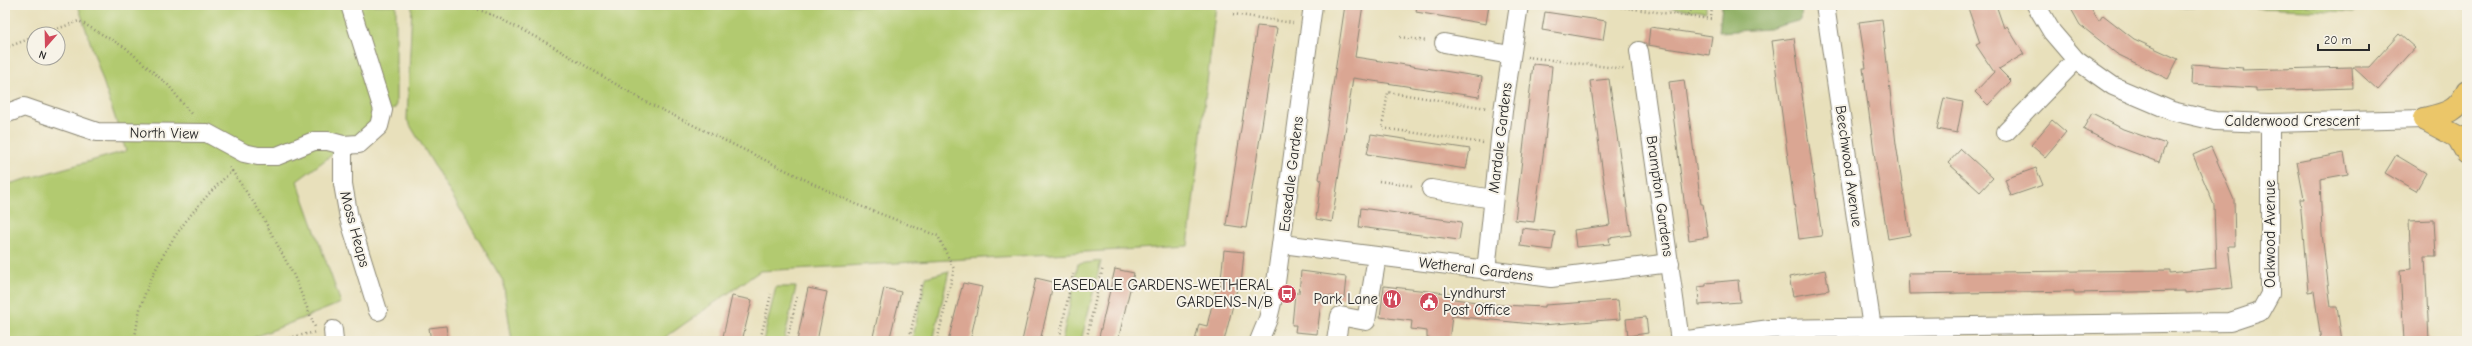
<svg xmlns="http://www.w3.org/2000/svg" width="2472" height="346" font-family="'Comic Neue',sans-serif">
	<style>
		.green { fill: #b2ca6f; stroke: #6e7a4d }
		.forest { fill: #8dae62; stroke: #5c6c46 }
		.building { fill: #daa693 }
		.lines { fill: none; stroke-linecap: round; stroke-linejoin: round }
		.minor-casing { stroke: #8a8673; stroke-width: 20 }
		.major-casing { stroke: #8a8673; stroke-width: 24 }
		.path { stroke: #8a8673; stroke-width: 2.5; stroke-dasharray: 1 3; stroke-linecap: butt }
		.minor { stroke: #fff; stroke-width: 18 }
		.major { stroke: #ebc669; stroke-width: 22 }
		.labels { text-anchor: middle; stroke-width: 4; stroke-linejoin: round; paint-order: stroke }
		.street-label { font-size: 15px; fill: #2b2b2b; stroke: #f7f3e8 }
		.poi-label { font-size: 15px; fill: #2b2b2b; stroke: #f7f3e8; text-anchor: end }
	</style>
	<rect width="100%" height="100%" fill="#f7f3e8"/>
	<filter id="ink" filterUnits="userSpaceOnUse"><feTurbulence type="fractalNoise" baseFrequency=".025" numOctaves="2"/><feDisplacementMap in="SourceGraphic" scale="8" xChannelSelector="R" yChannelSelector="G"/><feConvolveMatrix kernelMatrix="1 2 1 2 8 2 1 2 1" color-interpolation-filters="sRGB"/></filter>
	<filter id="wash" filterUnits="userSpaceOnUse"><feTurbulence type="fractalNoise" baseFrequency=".012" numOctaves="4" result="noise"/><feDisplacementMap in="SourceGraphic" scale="16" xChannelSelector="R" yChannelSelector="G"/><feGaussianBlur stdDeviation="0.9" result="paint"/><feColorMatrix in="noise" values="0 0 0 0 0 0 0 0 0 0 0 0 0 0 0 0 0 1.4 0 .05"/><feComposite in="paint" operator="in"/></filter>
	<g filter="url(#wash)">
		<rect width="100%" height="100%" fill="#e8e0bb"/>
		<g class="green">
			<path d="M78,5H396V107L297,181L341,303L245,341H5V185L126,151Z"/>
			<path d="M412,5H1216L1188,246L760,271L660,341H512L503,281L407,120Z"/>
			<path d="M1651,5H1706V12Z"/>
			<path d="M2159,5H2355V12L2214,6L2163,7Z"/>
			<path d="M1101,261L1081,341H1062L1078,264Z"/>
			<path d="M949,271L933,341H912L926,277Z"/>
			<path d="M776,287H796L784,341H763Z"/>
		</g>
		<path class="forest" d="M1722,5H1802L1801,20L1769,29L1719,32Z"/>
		<g id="blocks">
			<g class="building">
				<path d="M1345,5H1363L1355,57L1482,77L1479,97L1353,78L1332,222L1316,219L1321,180L1319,179Z"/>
				<path d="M1417,5H1489L1486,24L1416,12Z"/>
				<path d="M1967,5H1996L2004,28L2007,26L2024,54L1999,69L2011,81L1988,105L1975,92L1994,72L1976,45L1980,43Z"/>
				<path d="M2069,5H2089L2099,21L2103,15L2134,39L2178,59L2168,79L2117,54L2080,25Z"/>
				<path d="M1545,12L1606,21L1603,40L1542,30Z"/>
				<path d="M1882,19L1896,144L1910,235L1888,239L1875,159L1863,68H1866L1859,22Z"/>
				<path d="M1257,26L1277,28L1246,228L1226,225Z"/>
				<path d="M1650,27L1712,36L1709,55L1648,45Z"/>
				<path d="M2399,34L2415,48L2378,90L2353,67H2369Z"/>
				<path d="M1794,38L1822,236L1799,239L1772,41Z"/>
				<path d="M1533,64L1552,66L1545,141L1534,222L1515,220Z"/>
				<path d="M2192,64L2243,68L2242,70L2352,67L2353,88L2256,91V88L2191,84Z"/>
				<path d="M1609,79L1631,235L1609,238L1610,244L1576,247L1574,230L1610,225L1590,81Z"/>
				<path d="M1684,80L1701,204H1703L1708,237L1689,240L1669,82Z"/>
				<path d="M1944,98L1963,102L1957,133L1937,129Z"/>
				<path d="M2092,113L2123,129L2166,144L2159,162L2116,146L2083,129Z"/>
				<path d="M2052,120L2066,132L2045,157L2031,145Z"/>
				<path d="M1371,134L1470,149L1466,169L1367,154Z"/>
				<path d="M2211,147L2234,200L2235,246H2228L2233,288L2185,293V291L2074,293V291L1909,294L1908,273L2170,270V273L2216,268L2214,205L2193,155Z"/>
				<path d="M1961,149L1993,178L1980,192L1948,163Z"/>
				<path d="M2344,153L2348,174L2320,179L2322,234L2331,307H2337L2342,341H2321L2314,291L2308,292L2300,199H2304L2297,162Z"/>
				<path d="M2396,155L2426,173L2416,191L2385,173Z"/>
				<path d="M2036,168L2043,185L2011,196L2005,179Z"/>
				<path d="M1361,208L1462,222L1459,240L1359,227Z"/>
				<path d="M2434,220L2436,256H2425L2429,341H2404L2400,270L2411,269L2409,221Z"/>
				<path d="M1522,228L1555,232L1552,250L1520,246Z"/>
				<path d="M1224,250L1244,252L1241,285H1238L1224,341H1195L1199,324L1207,326L1216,288L1220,289Z"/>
				<path d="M1115,269L1134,273L1126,306L1118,341H1098Z"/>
				<path d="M1825,270L1829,290L1793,296L1789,277Z"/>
				<path d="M1301,271L1346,277L1344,298L1322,295L1317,334L1295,332L1296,325H1292L1295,293H1299Z"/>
				<path d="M1036,278L1053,282L1050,299L1040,341H1022Z"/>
				<path d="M1738,280L1740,302L1699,305L1698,287L1706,286V283Z"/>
				<path d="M963,283L982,287L970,341H948Z"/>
				<path d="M1384,286L1454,294V299L1501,305L1545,307V305L1618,300L1620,319L1542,325L1452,316L1449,341L1427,338V331L1411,329L1412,321L1380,317Z"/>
				<path d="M808,288L827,292L817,341H797Z"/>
				<path d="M884,288L901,292L897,309L889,341H872Z"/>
				<path d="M732,296L752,300L742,341H722Z"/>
				<path d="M1646,317L1648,333L1628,336L1626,319Z"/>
				<path d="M446,326L448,341H431L429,328Z"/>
			</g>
		</g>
	</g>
	<g filter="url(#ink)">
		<use href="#blocks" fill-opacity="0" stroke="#8a8673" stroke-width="1"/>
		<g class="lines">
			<g class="minor-casing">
				<g id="minor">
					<path d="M1825,5L1872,328"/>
					<path d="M2036,5L2052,32L2076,60L2113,86L2172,111L2215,121L2270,123L2424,119"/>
					<path d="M1444,43L1510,55"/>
					<path d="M1639,51L1680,341"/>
					<path d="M5,114L24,107L97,132L207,133L244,153L258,156H277L314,141H328L343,145L359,144L379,126L383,110L350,5"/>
					<path d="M2006,132L2076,60"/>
					<path d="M343,145V184L349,218L378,311"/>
					<path d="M1431,189L1493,199"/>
					<path d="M1282,244L1551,278L1670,263"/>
					<path d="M1486,271L1503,111L1519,5"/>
					<path d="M333,330L334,341"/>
					<path d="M1259,341L1268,319L1275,290L1313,5"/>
					<path d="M1336,341L1340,316L1366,321L1377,257"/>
					<path d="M1680,341L1770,329L2230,322L2260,312L2270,294V123"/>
				</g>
			</g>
			<g class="major-casing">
				<g id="major">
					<path d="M2424,119L2458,137L2467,153"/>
					<path d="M2424,119C2445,114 2458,112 2467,91"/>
				</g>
			</g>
			<g class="path">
				<path d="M467,5L495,16L547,43L646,102L855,204L938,236L954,269L937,341"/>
				<path d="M1605,5L1686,16L1696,5"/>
				<path d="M1233,14L1293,23"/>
				<path d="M1686,16L1711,19L1712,5"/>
				<path d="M43,34L79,21L126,48L169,86L192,115"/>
				<path d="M1400,37L1427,41"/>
				<path d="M5,48L34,37"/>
				<path d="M1527,57L1624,69"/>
				<path d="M1483,143L1382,128L1388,92L1487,108"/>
				<path d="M232,171L260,212L294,276L315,327"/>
				<path d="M1379,181L1414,186"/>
				<path d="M134,341C137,328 138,314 142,302C160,250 192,208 232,171L228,165"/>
				<path d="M274,341L316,332"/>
				<path d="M760,341L771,294"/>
				<path d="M787,341L797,296"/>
				<path d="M909,341L921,285"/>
				<path d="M1059,341L1073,274"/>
				<path d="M1086,341L1103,267"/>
			</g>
			<use href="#minor" class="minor"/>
			<use href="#major" class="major"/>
		</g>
	</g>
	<defs>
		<g id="bus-disc" transform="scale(1)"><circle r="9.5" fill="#d1495b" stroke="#f7f3e8"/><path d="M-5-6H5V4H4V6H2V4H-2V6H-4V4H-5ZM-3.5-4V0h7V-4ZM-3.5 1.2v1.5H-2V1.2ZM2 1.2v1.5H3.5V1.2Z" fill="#fff"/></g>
		<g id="restaurant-disc" transform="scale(1)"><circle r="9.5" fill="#d1495b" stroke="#f7f3e8"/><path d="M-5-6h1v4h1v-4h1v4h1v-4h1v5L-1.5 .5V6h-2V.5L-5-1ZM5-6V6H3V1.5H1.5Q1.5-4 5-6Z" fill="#fff"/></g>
		<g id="civic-disc" transform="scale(1)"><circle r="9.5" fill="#d1495b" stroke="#f7f3e8"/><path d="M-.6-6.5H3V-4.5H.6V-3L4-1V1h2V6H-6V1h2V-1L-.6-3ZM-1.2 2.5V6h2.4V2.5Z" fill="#fff"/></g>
	</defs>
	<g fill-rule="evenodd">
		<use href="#bus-disc" x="1287" y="294"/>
		<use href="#restaurant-disc" x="1392" y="299"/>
		<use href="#civic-disc" x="1429" y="302"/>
	</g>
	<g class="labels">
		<g class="street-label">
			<text x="2292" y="126">Calderwood Crescent</text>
			<text transform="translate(164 133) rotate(1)" y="5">North View</text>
			<text transform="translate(1500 138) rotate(-83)" y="5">Mardale Gardens</text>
			<text transform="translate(1849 166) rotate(82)" y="5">Beechwood Avenue</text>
			<text transform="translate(1291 174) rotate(-83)" y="5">Easedale Gardens</text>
			<text transform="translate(1660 196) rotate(82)" y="5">Brampton Gardens</text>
			<text transform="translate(355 229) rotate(75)" y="5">Moss Heaps</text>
			<text transform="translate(2270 234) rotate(-90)" y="5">Oakwood Avenue</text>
			<text transform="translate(1476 269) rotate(7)" y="5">Wetheral Gardens</text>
		</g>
		<g class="poi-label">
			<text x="1273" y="290">EASEDALE GARDENS-WETHERAL<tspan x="1273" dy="17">GARDENS-N/B</tspan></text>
			<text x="1443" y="298" text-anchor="start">Lyndhurst<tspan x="1443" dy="17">Post Office</tspan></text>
			<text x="1378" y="304">Park Lane</text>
		</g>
	</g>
	<rect width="2472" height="346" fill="none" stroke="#f7f3e8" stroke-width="20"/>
	<g transform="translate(46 46) rotate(200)"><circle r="19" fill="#f7f3e8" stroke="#a5a39c"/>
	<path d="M0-3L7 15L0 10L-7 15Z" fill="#d1495b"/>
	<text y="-6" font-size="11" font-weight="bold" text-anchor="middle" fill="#2b2b2b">N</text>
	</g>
	<path d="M2318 44v6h51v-6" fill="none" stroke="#2b2b2b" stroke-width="2"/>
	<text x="2324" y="44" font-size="12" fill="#2b2b2b" stroke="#f7f3e8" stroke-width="3" paint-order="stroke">20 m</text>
</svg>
